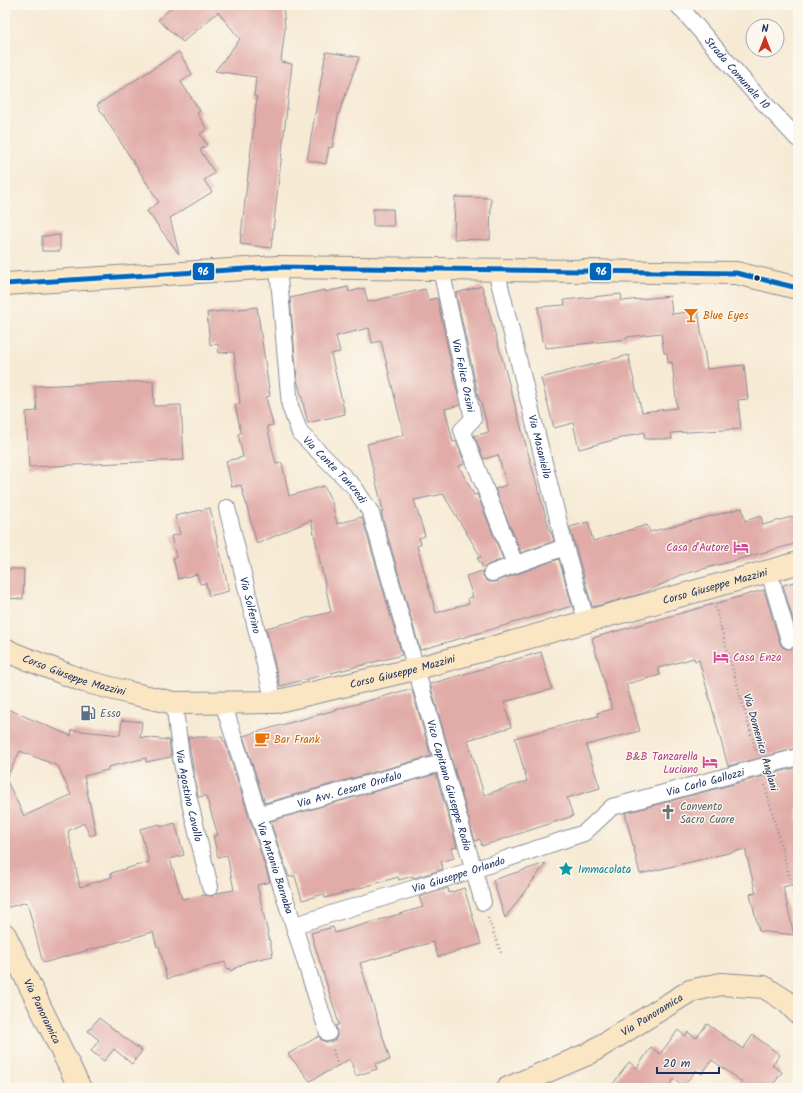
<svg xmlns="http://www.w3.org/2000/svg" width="803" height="1093" font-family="Kalam,sans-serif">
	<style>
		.building { fill: #e1aca8; fill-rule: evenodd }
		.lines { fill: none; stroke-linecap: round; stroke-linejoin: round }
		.street-casing { stroke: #888c99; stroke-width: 18 }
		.secondary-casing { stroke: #888c99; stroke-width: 24 }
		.path { stroke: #888c99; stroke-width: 2.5; stroke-dasharray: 1 3; stroke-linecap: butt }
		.street { stroke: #fff; stroke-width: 16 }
		.secondary { stroke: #fbe6c4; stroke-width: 22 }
		.bus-1-casing { stroke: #fbf7ec; stroke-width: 8 }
		.bus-1 { stroke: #0065bd; stroke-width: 5 }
		.bus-dot { fill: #1b2f5e; stroke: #fbf7ec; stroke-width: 1.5 }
		.labels { text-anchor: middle; stroke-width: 3; stroke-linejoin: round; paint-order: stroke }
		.street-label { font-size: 11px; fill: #1b2f5e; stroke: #fbf7ec }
		.food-label { font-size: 11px; fill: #c56008; stroke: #fbf7ec; text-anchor: start }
		.hotel-label { font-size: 11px; fill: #b23c85; stroke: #fbf7ec; text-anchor: end }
		.service-label { font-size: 11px; fill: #4e5e75; stroke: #fbf7ec; text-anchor: start }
		.worship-label { font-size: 11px; fill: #5b616d; stroke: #fbf7ec; text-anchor: start }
		.culture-label { font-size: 11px; fill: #0d838f; stroke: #fbf7ec; text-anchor: start }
		.line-badge { stroke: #fbf7ec; stroke-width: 1.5 }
		.badge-label { font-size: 11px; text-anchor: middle; font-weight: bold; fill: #fff }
	</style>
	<rect width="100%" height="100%" fill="#fbf7ec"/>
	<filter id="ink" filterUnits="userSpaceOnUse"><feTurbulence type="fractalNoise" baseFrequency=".025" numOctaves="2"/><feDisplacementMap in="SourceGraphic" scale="8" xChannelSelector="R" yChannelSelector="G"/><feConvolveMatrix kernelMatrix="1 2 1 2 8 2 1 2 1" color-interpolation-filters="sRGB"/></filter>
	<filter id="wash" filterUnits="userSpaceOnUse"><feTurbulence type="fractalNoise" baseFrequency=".012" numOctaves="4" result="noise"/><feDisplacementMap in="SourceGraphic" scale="16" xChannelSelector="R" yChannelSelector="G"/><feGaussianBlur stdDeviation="0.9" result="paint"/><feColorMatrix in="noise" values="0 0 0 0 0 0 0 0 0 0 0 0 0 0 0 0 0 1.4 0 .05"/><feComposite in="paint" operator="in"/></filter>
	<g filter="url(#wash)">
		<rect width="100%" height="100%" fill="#f6ead4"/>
		<g id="blocks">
			<g class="building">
				<path d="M174,5H283L285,28L281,62L292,64L271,248L240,244L257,97L254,96L256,77L215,71L240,39L218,12L183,42L158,20Z"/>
				<path d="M179,52L192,74L181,82L200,111L197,113L207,129L200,134L207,145L200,150L215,173L204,180L212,192L170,218L179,254L147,211L159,202L97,105Z"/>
				<path d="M326,52L359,57L338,116L332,148L329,147L326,164L307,160Z"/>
				<path d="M455,197L491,198L490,240L454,239Z"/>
				<path d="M373,209H393L394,226H373Z"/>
				<path d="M60,235V251H42V236Z"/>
				<path d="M482,286L550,532H551L554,541L521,553L495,489L507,485L498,455L484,459L474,436L489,432L480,400H479L456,293Z"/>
				<path d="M348,287L349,292L364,288L368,302L425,289L428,300L437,298L460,405L445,409L453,442L456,441L465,464L459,466L474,495L477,494L503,559L489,564L484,568L477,558L481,557L443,494L414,500L425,536L419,538L421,544L417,546L436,613L469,603L468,598L473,597L466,576L483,571V576L486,580L490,582H495L559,559L572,606L420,650L381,512L383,511L367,444L404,435L381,341L372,343L369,328L336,336L340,352L331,354L345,414L308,423L297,379L290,298L325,290V292Z"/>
				<path d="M621,294L622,301L670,296L672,314L698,311L707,369L744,365L748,399L738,400L741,429L671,433L672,439H645L644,432L579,449L573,423L554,428L541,378L629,355L631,369L642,412L677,408L672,362L668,363L667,353H664L661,333L627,337V339L545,348L544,341H542L538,307L565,305L564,300Z"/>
				<path d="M257,307L270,396L266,397L273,425L267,426L276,464L282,463L289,496L324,486L332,502L337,524L362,517L402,655L280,686L266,628L331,612L311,520L257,544L241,485L232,487L226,461L243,457L238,434L241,433L235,404L240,403L234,352L219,353L218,344L210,345L207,313Z"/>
				<path d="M153,381L154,406L181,405L184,460L29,467L26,412L37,411L35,386Z"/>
				<path d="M210,508L229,591L209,596L206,583L200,584L197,574L178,579L173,558L176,557L171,536L180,534L175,516Z"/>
				<path d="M742,508L745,521L761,516L763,525L798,515V543L681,575L644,593L593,607L592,606L570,527L588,522L593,541L647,525L650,532Z"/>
				<path d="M5,569H24L23,599L5,598Z"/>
				<path d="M798,581V637L783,585Z"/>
				<path d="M764,590L780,643L782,647L786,649H791L796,647L798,643V748L728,766L699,660L695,661L694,658L658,668L660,675L626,684L640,731L586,745L600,788L567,798L573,816L482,846L480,839L475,841L430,684L541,652L552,689L504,702L511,727L468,740L484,795L527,781L515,738L598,716L597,713L612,709L592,638Z"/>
				<path d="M406,690H412L431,756L265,803L243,736Z"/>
				<path d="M5,708L71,736L72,730L120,735L122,720L142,722L140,737L169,740L171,757L146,762V758L108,767V770L84,776L96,834L90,836L84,823L68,831L80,887L112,877L111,873L149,862L140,829L160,824L161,827L175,823L184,855L170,859L182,899L205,895L212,896L217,893L234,890L227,855L218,857L213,836L218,835L206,796L198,797L188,737H222L224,742H225L270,882L257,885L273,956L246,962L231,971L230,968L227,969L225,962L167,979L159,946L157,947L153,932L43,963L27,902L5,908ZM20,751L58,766L71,795L24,816L6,779Z"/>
				<path d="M798,767V883L783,887L794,935L759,931L750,894L756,893L745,849L640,874L625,813Z"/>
				<path d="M436,774L457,847L451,848L454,858L441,862L443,869L414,878L413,876L399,880L398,877L325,898L324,894L302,900L295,876L289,877L270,821Z"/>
				<path d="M546,863L505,918L493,880Z"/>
				<path d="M448,888L449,893L464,888L481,944L438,957L433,942L360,963L390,1060L375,1064L377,1069L356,1076L350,1059L310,1081L288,1054L319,1036L321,1040L326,1042H331L335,1040L337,1035L336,1026L339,1024L311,933L333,927L335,933L423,907L419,897Z"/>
				<path d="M99,1018L142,1051L132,1064L114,1049L104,1061L91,1051L99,1040L88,1031Z"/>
				<path d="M707,1024L743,1049L753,1035L780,1055L772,1065L782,1072L771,1088H737L742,1082L712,1060L702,1074L696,1070L684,1086L674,1079L667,1088H610L629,1062L637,1068L651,1047L660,1054L678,1030L685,1036L688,1032L696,1038Z"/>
			</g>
		</g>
	</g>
	<g filter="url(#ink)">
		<use href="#blocks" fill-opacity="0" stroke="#888c99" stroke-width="1"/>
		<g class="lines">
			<g class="street-casing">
				<g id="street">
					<path id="s1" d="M678,5L750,88L798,139"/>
					<path id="s2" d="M278,267L290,406L300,433L354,487L371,513L483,902"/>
					<path id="s3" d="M441,269L473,419L462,430L515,564"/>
					<path id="s4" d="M496,270L565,547L587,623"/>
					<path id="s5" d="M227,508L274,702"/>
					<path d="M769,572L789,640"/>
					<path d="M492,573L565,547"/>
					<path id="s6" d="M174,703L181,757L188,795L210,887"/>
					<path id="s7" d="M223,703C257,813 294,923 328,1033"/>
					<path id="s8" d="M258,815L441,763"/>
					<path id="s9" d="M295,925L473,870L584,833L612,807L798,757"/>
				</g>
			</g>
			<g class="secondary-casing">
				<g id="secondary">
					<path d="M5,284L278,267L736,273L798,288"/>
					<path id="s10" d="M5,649L14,654L84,681L130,693L174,703L274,702L415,669L798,563"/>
					<path id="s11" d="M5,935L80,1088"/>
					<path id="s12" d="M508,1088L588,1054L690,991L721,984L764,987L786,1001L798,1013"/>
				</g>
			</g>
			<g class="path">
				<path d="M715,607L756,751"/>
				<path d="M793,656L798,677"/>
				<path d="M765,785L796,901"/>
				<path d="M488,918L501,953"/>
				<path d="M333,1050L338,1067"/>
			</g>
			<use href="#street" class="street"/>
			<use href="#secondary" class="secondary"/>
			<g class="bus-1-casing">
				<path id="bus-1" d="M5,284L278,267L736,273L798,288"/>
			</g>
			<use href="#bus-1" class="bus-1"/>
		</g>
	</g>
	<defs>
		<g id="bar-bare" transform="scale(1.2)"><path d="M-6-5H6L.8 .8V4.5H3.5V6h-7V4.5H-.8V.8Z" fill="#e8710a" stroke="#fbf7ec" stroke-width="2.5" paint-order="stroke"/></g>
		<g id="hotel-bare" transform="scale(1.2)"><path d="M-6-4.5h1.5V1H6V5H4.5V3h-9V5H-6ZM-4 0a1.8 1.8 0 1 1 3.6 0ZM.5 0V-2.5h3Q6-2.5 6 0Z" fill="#d1479c" stroke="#fbf7ec" stroke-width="2.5" paint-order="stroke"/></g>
		<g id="fuel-bare" transform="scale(1.2)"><path d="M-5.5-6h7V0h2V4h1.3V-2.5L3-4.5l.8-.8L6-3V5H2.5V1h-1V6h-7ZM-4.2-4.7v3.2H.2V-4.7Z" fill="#5c6f8a" stroke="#fbf7ec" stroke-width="2.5" paint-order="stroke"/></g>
		<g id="cafe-bare" transform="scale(1.2)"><path d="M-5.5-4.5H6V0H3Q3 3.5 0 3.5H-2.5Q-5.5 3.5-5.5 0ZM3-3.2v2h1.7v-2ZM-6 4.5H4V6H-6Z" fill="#e8710a" stroke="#fbf7ec" stroke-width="2.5" paint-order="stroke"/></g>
		<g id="church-bare" transform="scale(1.2)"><path d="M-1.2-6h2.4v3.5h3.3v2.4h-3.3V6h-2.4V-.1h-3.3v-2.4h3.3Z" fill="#6b7280" stroke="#fbf7ec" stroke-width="2.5" paint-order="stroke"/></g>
		<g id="sight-bare" transform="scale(1.2)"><path d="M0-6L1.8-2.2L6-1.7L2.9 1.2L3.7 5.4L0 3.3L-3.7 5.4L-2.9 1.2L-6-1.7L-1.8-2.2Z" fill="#0f9aa8" stroke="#fbf7ec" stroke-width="2.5" paint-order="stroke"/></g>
	</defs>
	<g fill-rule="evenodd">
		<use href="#bar-bare" x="691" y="315"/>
		<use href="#hotel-bare" x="741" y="547"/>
		<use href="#hotel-bare" x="721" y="657"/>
		<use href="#fuel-bare" x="88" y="713"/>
		<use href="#cafe-bare" x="262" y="739"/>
		<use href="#hotel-bare" x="710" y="762"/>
		<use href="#church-bare" x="668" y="812"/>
		<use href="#sight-bare" x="566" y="869"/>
	</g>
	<circle class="bus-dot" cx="757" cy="278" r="3.5"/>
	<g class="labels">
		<g class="street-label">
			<text dy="4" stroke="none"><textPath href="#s1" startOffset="90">Strada Comunale 10</textPath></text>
			<text dy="4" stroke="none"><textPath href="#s3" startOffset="109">Via Felice Orsini</textPath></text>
			<text dy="4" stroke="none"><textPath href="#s4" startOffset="182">Via Masaniello</textPath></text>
			<text dy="4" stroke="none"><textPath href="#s2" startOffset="219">Via Conte Tancredi</textPath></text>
			<text dy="4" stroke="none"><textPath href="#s10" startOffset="734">Corso Giuseppe Mazzini</textPath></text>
			<text dy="4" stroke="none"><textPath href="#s5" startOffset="100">Via Solferino</textPath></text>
			<text dy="4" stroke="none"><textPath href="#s10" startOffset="410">Corso Giuseppe Mazzini</textPath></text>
			<text dy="4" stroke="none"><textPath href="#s10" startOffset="74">Corso Giuseppe Mazzini</textPath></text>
			<text transform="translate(761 742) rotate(74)" y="4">Via Domenico Anglani</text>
			<text dy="4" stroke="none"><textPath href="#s9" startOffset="438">Via Carlo Gallozzi</textPath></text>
			<text dy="4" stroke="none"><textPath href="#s2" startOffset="559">Vico Capitano Giuseppe Rodio</textPath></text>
			<text dy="4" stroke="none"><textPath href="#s8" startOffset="95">Via Avv. Cesare Orofalo</textPath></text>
			<text dy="4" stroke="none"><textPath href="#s6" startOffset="94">Via Agostino Cavallo</textPath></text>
			<text dy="4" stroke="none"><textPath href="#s7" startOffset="173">Via Antonio Barnaba</textPath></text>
			<text dy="4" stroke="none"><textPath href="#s9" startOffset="171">Via Giuseppe Orlando</textPath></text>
			<text dy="4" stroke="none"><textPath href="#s11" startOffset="85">Via Panoramica</textPath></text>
			<text dy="4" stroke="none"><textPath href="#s12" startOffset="162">Via Panoramica</textPath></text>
		</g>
		<g class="food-label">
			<text x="703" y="319">Blue Eyes</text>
			<text x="274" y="743">Bar Frank</text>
		</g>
		<g class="hotel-label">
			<text x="729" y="551">Casa d'Autore</text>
			<text x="733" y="661" text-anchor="start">Casa Enza</text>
			<text x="698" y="760">B&amp;B Tanzarella<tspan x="698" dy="13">Luciano</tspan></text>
		</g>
		<g class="service-label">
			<text x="100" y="717">Esso</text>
		</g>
		<g class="worship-label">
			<text x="680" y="810">Convento<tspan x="680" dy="13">Sacro Cuore</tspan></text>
		</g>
		<g class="culture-label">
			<text x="578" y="873">Immacolata</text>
		</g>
	</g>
	<g class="line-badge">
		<rect x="589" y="262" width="23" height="19" rx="4" fill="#0065bd"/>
		<rect x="192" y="262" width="23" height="19" rx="4" fill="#0065bd"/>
	</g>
	<g class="badge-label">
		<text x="601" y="275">96</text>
		<text x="203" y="275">96</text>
	</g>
	<rect width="803" height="1093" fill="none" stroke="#fbf7ec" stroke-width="20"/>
	<g transform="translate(765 38)"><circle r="19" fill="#fbf7ec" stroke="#a1a7b3"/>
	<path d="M0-3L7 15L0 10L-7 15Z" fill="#c8321e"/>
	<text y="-6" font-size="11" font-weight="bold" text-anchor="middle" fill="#1b2f5e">N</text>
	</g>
	<path d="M657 1067v6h62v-6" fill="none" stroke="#1b2f5e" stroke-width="2"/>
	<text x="663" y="1067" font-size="12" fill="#1b2f5e" stroke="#fbf7ec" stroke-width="3" paint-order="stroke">20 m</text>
</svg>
